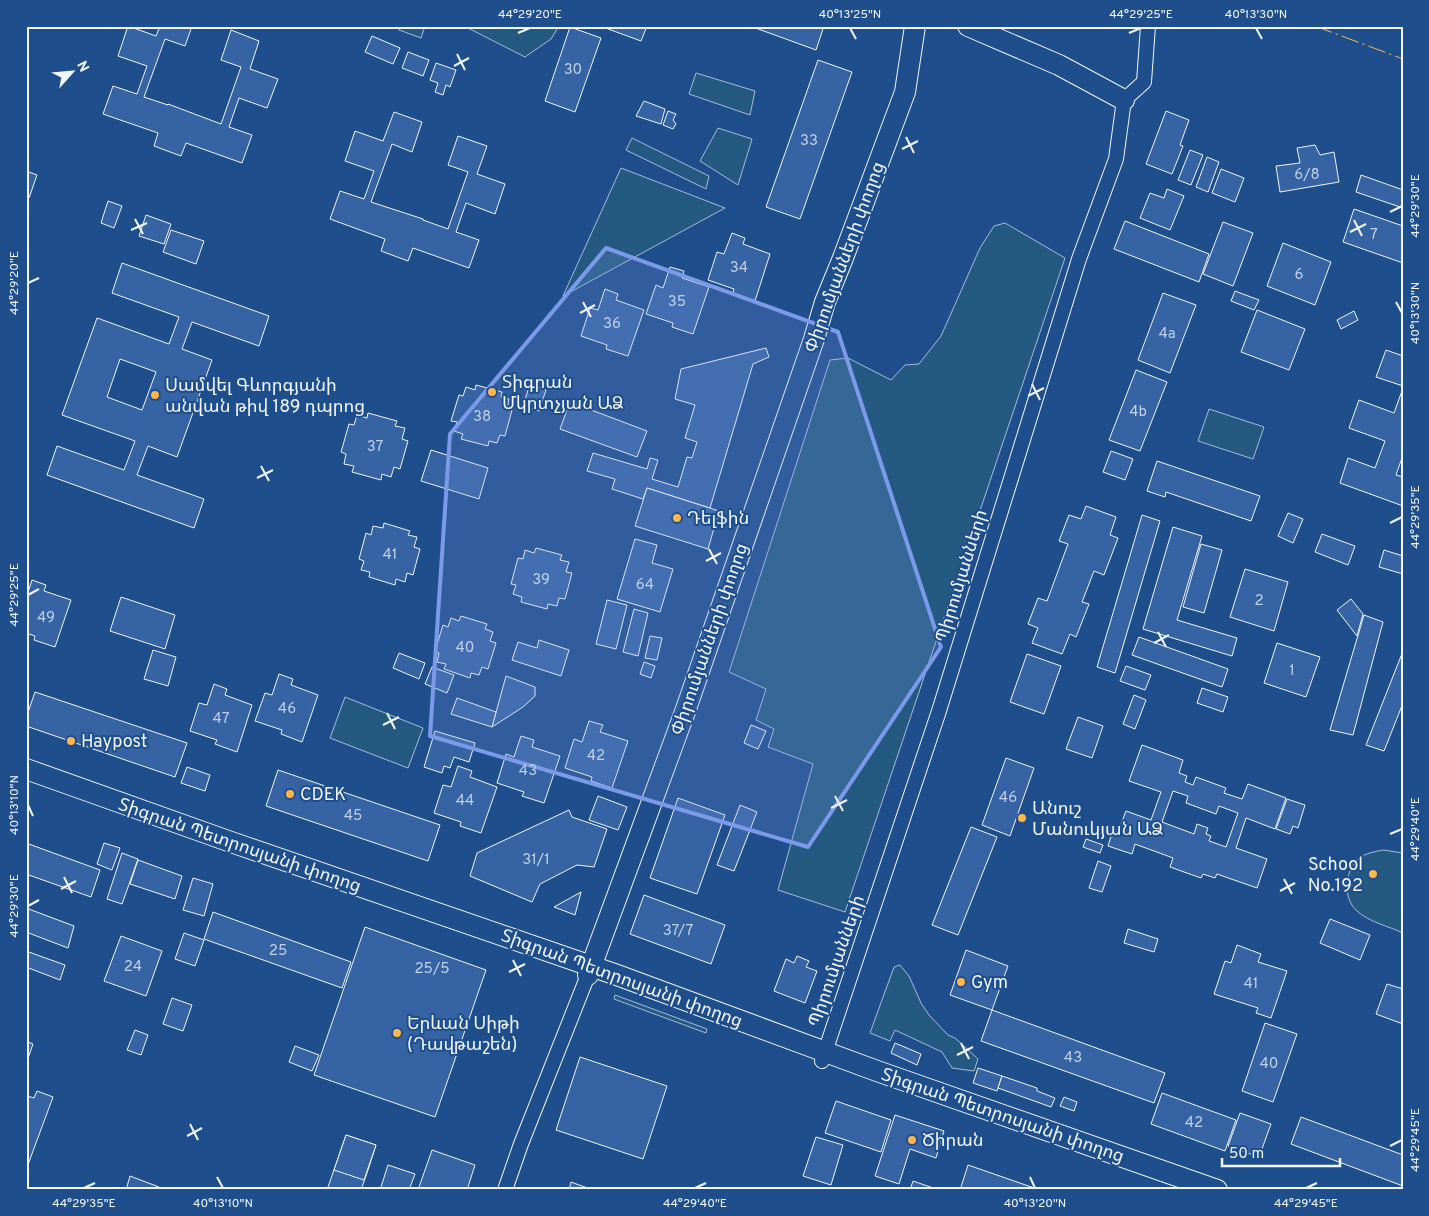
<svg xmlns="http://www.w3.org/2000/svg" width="1429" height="1216" font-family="Overpass,'Noto Sans Armenian',sans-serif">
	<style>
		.green { fill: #245a82; stroke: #a8bbd7 }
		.building { fill: #3563a3; stroke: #f2f6ff; fill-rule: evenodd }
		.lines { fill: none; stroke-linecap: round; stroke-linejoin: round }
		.street-casing { stroke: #f2f6ff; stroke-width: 16 }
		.secondary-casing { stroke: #f2f6ff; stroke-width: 22 }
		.street { stroke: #1f4e8c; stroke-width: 14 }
		.secondary { stroke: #1f4e8c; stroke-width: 20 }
		.power { stroke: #ffb74d; stroke-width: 1; stroke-dasharray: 18 4 2.5 4; stroke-linecap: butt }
		.marked { fill: #7d9aea; fill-opacity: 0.2; stroke: #7d9aea; stroke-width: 4; stroke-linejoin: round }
		.ticks { fill: none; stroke: #f2f6ff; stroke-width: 2 }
		.poi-dot { fill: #ffb74d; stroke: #1f4e8c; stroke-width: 2 }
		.labels { text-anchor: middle; stroke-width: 4; stroke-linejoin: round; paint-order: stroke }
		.number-label { font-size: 15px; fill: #c3d1e8 }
		.street-label { font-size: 18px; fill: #f2f6ff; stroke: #1f4e8c }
		.poi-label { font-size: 18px; fill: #f2f6ff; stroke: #1f4e8c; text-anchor: start }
		.neatline { fill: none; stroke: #f2f6ff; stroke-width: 2 }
		.ticks-label { font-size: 12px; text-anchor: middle; fill: #f2f6ff }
	</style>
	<rect width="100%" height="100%" fill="#1f4e8c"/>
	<g class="green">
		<path d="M401,26H425L421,38L399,30Z"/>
		<path d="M464,26H559L551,39L525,57Z"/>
		<path d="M696,73L755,91L750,115L689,94Z"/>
		<path d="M718,128L752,139L738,185L700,161Z"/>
		<path d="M632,138L709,176L706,189L626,150Z"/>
		<path d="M621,168L725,208L563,296Z"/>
		<path d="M1005,223L1065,258L845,912L778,890L813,764L768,747L774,729L756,720L766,689L729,672L830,360L848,358L891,380L905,365L919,364L941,336L980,248L994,226Z"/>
		<path d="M1209,409L1264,427L1253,459L1198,441Z"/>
		<path d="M345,697L423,728L408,768L330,738Z"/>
		<path d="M1383,850L1403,853V933C1388,926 1369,922 1357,911C1343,899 1344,872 1358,859C1365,853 1374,852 1383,850Z"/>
		<path d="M900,965L909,976L921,1003L929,1015L948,1035L955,1038L978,1059L974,1071L952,1068L942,1052L895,1030L890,1041L870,1033L894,967Z"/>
		<path d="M615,995L707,1029L706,1033L614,999Z"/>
	</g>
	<g class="building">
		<path d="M128,26L156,36L160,26H192L185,46L165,39L144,97L168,105V104L221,124L241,67L221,60L231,30L259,41L250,69L278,79L267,108L239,98L229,127L252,135L242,163L186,143L181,156L154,146L158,133L103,114L113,86L137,94L147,66L118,56Z"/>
		<path d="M600,26H647L641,41Z"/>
		<path d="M750,26H824L816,50Z"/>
		<path d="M570,27L601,38L575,112L545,101Z"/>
		<path d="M372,36L400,48L393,64L365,52Z"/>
		<path d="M408,52L429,60L423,76L402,68Z"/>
		<path d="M818,60L852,72L800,219L766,207Z"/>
		<path d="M436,63L456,70L450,87L446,85L443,95L435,92L438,83L430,80Z"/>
		<path d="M644,101L665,109L661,124L636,116Z"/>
		<path d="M668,111L676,114L673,120L676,124L673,129L663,125Z"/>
		<path d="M1166,111L1189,120L1180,145L1183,146L1172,174L1146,164Z"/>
		<path d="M394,112L422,122L412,152L392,144L371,202L423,219V220L448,229L468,172L448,165L458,136L487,146L477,174L505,184L495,214L466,203L456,232L479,240L469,268L413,248L408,261L381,251L385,239L330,219L340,191L364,199L374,171L345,161L355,131L383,141Z"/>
		<path d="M1315,145L1320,155L1334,152L1339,182L1280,192L1276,166L1300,163L1297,148Z"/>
		<path d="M1190,150L1203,155L1191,185L1178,180Z"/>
		<path d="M1207,157L1219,162L1208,192L1196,187Z"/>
		<path d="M1221,169L1244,178L1235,202L1212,193Z"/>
		<path d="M26,171L37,175L29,198L26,197Z"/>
		<path d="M1361,175L1403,190V208L1356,192Z"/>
		<path d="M1167,189L1184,196L1170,230L1140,218L1150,193L1164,198Z"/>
		<path d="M108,201L122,206L114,228L101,223Z"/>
		<path d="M1354,209L1403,226V263L1343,242Z"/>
		<path d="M146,215L171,224L164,244L139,236Z"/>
		<path d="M1125,221L1209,254L1199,282L1114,249Z"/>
		<path d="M1223,222L1253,233L1233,286L1203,274Z"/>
		<path d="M171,230L204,241L196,264L163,252Z"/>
		<path d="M732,233L745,238L743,244L770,254L755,301L733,293L734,289L708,280L717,252L724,254Z"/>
		<path d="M1283,243L1331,262L1315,305L1267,286Z"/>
		<path d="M122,263L269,316L259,346L192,322L182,349L212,360L177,457L148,446L137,475L204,499L194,528L47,475L57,446L124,470L135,441L62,415L97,318L169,344L179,317L112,293ZM120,359L156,372L142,410L107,397Z"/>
		<path d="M670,267L684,271L682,278L709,287L693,334L672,327L673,323L646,314L656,285L663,288Z"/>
		<path d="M605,289L618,294L616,300L644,310L628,356L606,349L607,345L581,336L590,308L598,310Z"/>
		<path d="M1235,291L1259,300L1254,310L1231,301Z"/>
		<path d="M1163,293L1196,305L1170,373L1138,360Z"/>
		<path d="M1257,310L1305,329L1289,370L1241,352Z"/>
		<path d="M1354,311L1358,320L1341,329L1337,320Z"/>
		<path d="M766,348L769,357L753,364L710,508L647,488L643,499L612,489L615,479L587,471L593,453L647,469L650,458L658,460L652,479L678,487L687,457L692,458L697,442L685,438L695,405L675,399L681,369Z"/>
		<path d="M1386,350L1403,356V386L1376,377Z"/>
		<path d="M1136,370L1167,382L1140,451L1109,440Z"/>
		<path d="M530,384L546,390L539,411L523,406Z"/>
		<path d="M476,385L502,392L501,397L509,399L507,409L512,410L505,436L500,435L497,443L489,441L488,446L461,439L463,434L454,431L457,422L451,421L459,395L463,396L466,387L475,390Z"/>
		<path d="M1403,388V455L1396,475L1403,477V506L1340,483L1348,458L1375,468L1385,441L1349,428L1359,400L1394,413Z"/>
		<path d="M570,402L647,431L637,457L560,429Z"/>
		<path d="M368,413L397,421L395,426L405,428L402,439L408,441L400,469L394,467L391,477L382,474L381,480L352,472L354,466L344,464L346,454L341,452L349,424L354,425L357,415L367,418Z"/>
		<path d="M431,450L488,468L479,499L421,481Z"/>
		<path d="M1111,451L1133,459L1125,480L1103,472Z"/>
		<path d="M1157,461L1260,496L1251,521L1166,492L1165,497L1147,491Z"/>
		<path d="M647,488L719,511L708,549L635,526Z"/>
		<path d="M1086,506L1116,517L1110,535L1118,538L1104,575L1094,571L1082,602L1089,604L1076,637L1070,634L1062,654L1032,643L1038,628L1028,624L1038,598L1047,601L1068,544L1059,541L1069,515L1081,519Z"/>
		<path d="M1288,513L1303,519L1293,543L1278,536Z"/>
		<path d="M1142,515L1160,521L1115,673L1097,667Z"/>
		<path d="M384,523L410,531L408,535L417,537L414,547L420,549L413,575L407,573L405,582L396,579L395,585L369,577L370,572L361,570L364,561L359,559L366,533L371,535L373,526L383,528Z"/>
		<path d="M1173,527L1202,536L1177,620L1237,638L1232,656L1143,629Z"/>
		<path d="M1322,534L1355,546L1348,565L1315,552Z"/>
		<path d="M635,539L657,545L652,563L673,569L660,612L617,599Z"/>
		<path d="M1201,544L1222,550L1204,613L1183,607Z"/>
		<path d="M536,548L562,555L560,560L569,562L566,572L572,573L565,599L559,598L557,606L548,604L547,609L521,602L522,597L513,594L516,585L511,584L518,558L523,559L525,550L534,553Z"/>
		<path d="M1384,550L1403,556V574L1379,567Z"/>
		<path d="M1245,569L1288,582L1274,631L1230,617Z"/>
		<path d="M32,580L46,585L44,591L71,600L55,647L34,640L35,636L26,633V598Z"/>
		<path d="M121,597L175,615L165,649L110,631Z"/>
		<path d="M1351,599L1363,614L1357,636L1337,610Z"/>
		<path d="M607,600L627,605L616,649L596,644Z"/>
		<path d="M634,609L648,613L638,656L623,652Z"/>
		<path d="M1364,615L1383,622L1353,735L1330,730Z"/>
		<path d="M461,616L487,624L485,629L493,632L490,641L496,643L488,669L482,667L479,675L471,673L470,678L444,669L446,664L437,662L439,653L435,651L443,625L448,627L451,618L459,621Z"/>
		<path d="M650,636L662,638L657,660L645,658Z"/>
		<path d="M1139,637L1228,669L1222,687L1132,655Z"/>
		<path d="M539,640L569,650L561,676L512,660L518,642L537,648Z"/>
		<path d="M1277,643L1320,657L1306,697L1264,683Z"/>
		<path d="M153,650L176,657L168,686L144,679Z"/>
		<path d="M1403,651V703L1384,751L1366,745Z"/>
		<path d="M399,653L425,663L419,679L393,668Z"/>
		<path d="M1027,654L1061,666L1044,714L1010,702Z"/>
		<path d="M644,662L655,666L651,678L640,674Z"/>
		<path d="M1126,666L1151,675L1145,690L1120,681Z"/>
		<path d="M432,667L454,675L447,693L425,684Z"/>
		<path d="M279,674L293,679L291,685L318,695L302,742L281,734L282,730L255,721L265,693L272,695Z"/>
		<path d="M506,676L535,687V696L523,707L492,727Z"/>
		<path d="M214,684L227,689L225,695L252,705L237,752L215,744L217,740L190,731L199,703L207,705Z"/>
		<path d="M1202,688L1228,697L1223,712L1197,703Z"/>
		<path d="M35,692L187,743L175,777L26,726V718Z"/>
		<path d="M1134,695L1146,700L1135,729L1123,724Z"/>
		<path d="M457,698L496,712L492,727L451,714Z"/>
		<path d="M1078,717L1103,726L1092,758L1066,749Z"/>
		<path d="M589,721L603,725L600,732L628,741L612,788L591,781L592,777L565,768L574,739L582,742Z"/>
		<path d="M751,725L766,731L758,749L744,743Z"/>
		<path d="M435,731L475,743L469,762L454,757L450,768L444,766L442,773L424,767Z"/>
		<path d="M521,736L534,740L532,747L560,756L544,803L522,796L524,792L497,783L506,754L514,757Z"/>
		<path d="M1142,745L1183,760L1179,773L1187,776L1185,782L1193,785L1196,777L1226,788L1224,793L1242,799L1248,784L1286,798L1275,829L1246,818L1236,848L1267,859L1257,888L1217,874L1215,878L1203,874L1201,878L1170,867L1173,858L1135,844L1132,854L1108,846L1113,830L1118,832L1126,811L1151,820L1161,792L1129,781ZM1173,791L1188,796L1186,803L1216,814L1219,806L1238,813L1226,847L1209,841L1211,836L1206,834L1208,828L1197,824L1194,834L1162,822Z"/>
		<path d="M1006,758L1034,768L1010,836L982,825Z"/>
		<path d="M458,766L472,771L470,777L497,787L481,833L460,826L461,822L434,813L443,785L451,787Z"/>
		<path d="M187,767L210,775L205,791L181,783Z"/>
		<path d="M278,770L440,825L428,861L266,806Z"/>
		<path d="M598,796L627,807L618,830L589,820Z"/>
		<path d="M678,798L725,815L697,894L650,878Z"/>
		<path d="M1287,799L1305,805L1298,828L1293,826L1290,834L1276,829Z"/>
		<path d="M740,805L757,812L734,871L717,865Z"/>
		<path d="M569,810L572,817L607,829L594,867L577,865L540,884L532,902L470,876L477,853Z"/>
		<path d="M971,827L997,837L958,935L932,925Z"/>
		<path d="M1086,839L1103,845L1100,853L1083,847Z"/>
		<path d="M26,843L100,870L91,897L26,874Z"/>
		<path d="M104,843L120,848L112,870L97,864Z"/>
		<path d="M122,853L138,859L122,904L107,899Z"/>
		<path d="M138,860L182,876L175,899L130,884Z"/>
		<path d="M1098,861L1111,866L1102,892L1089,888Z"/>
		<path d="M193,878L213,884L204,916L183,910Z"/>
		<path d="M581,892L575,915L554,907Z"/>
		<path d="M644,895L725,925L711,964L630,934Z"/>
		<path d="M26,908L74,926L68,948L26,932Z"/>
		<path d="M213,912L351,962L342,988L204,939Z"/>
		<path d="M1330,919L1370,935L1360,960L1320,943Z"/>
		<path d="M365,927L486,970L435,1117L314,1075Z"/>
		<path d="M1128,929L1158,939L1154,952L1124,943Z"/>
		<path d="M184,933L204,940L195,966L175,959Z"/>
		<path d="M121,936L162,951L146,996L104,981Z"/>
		<path d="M1237,945L1261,954L1258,962L1287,971L1271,1018L1256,1013L1258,1008L1214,994L1225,961L1231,963Z"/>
		<path d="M966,950L1008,966L992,1010L950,995Z"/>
		<path d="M26,951L65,965L60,980L26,967Z"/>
		<path d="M797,956L809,961L806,967L817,971L805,1003L774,991L786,959L794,963Z"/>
		<path d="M1387,984L1403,989V1024L1376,1014Z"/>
		<path d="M172,998L192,1005L183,1031L163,1024Z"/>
		<path d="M992,1010L1165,1073L1154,1103L981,1041Z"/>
		<path d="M1265,1023L1297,1034L1273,1102L1242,1091Z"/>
		<path d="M135,1030L148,1035L141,1055L127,1050Z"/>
		<path d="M26,1041L33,1044L26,1064Z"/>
		<path d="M895,1043L921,1054L917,1065L891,1053Z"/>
		<path d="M295,1046L319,1055L312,1071L289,1062Z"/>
		<path d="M580,1057L667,1086L643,1159L556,1130Z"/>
		<path d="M978,1068L1002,1076L997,1091L973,1083Z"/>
		<path d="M1002,1076L1037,1088V1091L1055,1098L1051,1107L998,1088Z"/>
		<path d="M37,1091L53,1097L26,1170V1098L27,1096L34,1098Z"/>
		<path d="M1162,1093L1236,1120L1225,1151L1151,1124Z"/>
		<path d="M1064,1097L1077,1102L1074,1111L1060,1106Z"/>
		<path d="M836,1101L891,1120L881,1152L825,1133Z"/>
		<path d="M1240,1113L1271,1124L1259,1157L1228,1146Z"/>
		<path d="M895,1115L944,1131L936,1158L910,1149L899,1184L875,1176Z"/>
		<path d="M1301,1117L1403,1155V1186L1291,1144Z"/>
		<path d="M346,1135L376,1145L368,1170L361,1190H327Z"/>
		<path d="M346,1135L376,1145L364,1180L334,1170Z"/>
		<path d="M816,1137L843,1145L831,1185L803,1176Z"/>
		<path d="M432,1150L475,1165L467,1190H418Z"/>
		<path d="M388,1165L415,1174L409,1190H380Z"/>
		<path d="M968,1165L1040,1190H960Z"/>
		<path d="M130,1176L159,1187L158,1190H126Z"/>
		<path d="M913,1181L939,1190H910Z"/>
		<path d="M571,1182L593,1190H569Z"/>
	</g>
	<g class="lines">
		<g class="street-casing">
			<g id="street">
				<path d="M822,1061L939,711L1079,259L1116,159L1124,100L1144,82L1148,26"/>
				<path d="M505,1190L521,1144L588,975"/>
			</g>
		</g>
		<g class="secondary-casing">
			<g id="secondary">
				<path d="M968,26L1059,65L1124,100"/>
				<path d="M26,769L231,842L617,975L877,1071L1217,1190"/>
				<path d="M588,975L686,709L814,339L825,302L843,258L905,92L915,26"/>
			</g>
		</g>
		<use href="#street" class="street"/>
		<use href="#secondary" class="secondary"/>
		<path class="power" d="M1315,26L1403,59"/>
	</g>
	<path class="marked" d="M606,248L838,332L941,647L808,847L430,736L450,434Z"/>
	<path class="ticks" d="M850,28L856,39M1256,28L1262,39M518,33L530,28M1129,33L1141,28M457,54L465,70M454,66L469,58M906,137L914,153M902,149L918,141M1390,212L1402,206M135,219L143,234M1354,220L1362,236M131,230L147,223M1350,232L1366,224M28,283L39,278M583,302L591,317M1396,302L1402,313M580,313L595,305M1032,384L1040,400M1028,396L1044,388M261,466L269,481M257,478L273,470M1390,523L1402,517M709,549L717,564M706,561L721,553M28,595L39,589M1158,632L1166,647M1154,643L1169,635M387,713L395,729M383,725L399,717M835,796L843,811M28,805L33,816M831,808L847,800M1390,834L1402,829M64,877L72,893M1284,879L1292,894M61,889L76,881M1280,891L1295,883M28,906L39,900M513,960L521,976M509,972L525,964M961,1043L969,1059M957,1055L973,1047M190,1124L198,1140M187,1136L202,1128M1390,1146L1402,1140M217,1177L223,1188M1030,1177L1035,1188M84,1188L95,1183M695,1188L706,1183M1306,1188L1317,1183"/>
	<g class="poi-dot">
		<circle cx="492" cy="392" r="5"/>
		<circle cx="155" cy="395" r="5"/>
		<circle cx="677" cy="518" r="5"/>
		<circle cx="71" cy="741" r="5"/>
		<circle cx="290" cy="794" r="5"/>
		<circle cx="1022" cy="818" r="5"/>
		<circle cx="1373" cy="874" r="5"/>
		<circle cx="961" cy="982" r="5"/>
		<circle cx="397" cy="1033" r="5"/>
		<circle cx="912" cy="1140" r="5"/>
	</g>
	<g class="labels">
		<g class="number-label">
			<text x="573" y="74">30</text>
			<text x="809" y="145">33</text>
			<text x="1307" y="179">6/8</text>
			<text x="1374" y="239">7</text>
			<text x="739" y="272">34</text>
			<text x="1299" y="279">6</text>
			<text x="677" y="306">35</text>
			<text x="612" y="328">36</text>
			<text x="1167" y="338">4a</text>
			<text x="1138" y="416">4b</text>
			<text x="482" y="421">38</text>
			<text x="375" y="451">37</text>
			<text x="390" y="559">41</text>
			<text x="541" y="584">39</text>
			<text x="645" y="589">64</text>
			<text x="1259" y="605">2</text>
			<text x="46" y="622">49</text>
			<text x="465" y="652">40</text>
			<text x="1292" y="675">1</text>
			<text x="287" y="713">46</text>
			<text x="221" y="723">47</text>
			<text x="596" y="760">42</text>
			<text x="528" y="775">43</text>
			<text x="1008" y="802">46</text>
			<text x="465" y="805">44</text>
			<text x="353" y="820">45</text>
			<text x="536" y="864">31/1</text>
			<text x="678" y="935">37/7</text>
			<text x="278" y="955">25</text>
			<text x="133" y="971">24</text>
			<text x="432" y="973">25/5</text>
			<text x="1251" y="988">41</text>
			<text x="1073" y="1062">43</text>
			<text x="1269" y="1068">40</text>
			<text x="1194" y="1127">42</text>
		</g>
		<g class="street-label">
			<text transform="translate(844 257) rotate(-70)" y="6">Փիրումյանների փողոց</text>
			<text transform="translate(961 576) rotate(-73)" y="6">Պիրումյանների</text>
			<text transform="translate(709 639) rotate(-71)" y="6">Փիրումյանների փողոց</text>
			<text transform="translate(240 845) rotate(19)" y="6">Տիգրան Պետրոսյանի փողոց</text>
			<text transform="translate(836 961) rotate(-71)" y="6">Պիրումյանների</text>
			<text transform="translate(622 978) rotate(20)" y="6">Տիգրան Պետրոսյանի փողոց</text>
			<text transform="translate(1003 1115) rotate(19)" y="6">Տիգրան Պետրոսյանի փողոց</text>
		</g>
		<g class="poi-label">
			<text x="502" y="388">Տիգրան<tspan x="502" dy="21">Մկրտչյան ԱՁ</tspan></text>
			<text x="165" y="391">Սամվել Գևորգյանի<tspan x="165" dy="21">անվան թիվ 189 դպրոց</tspan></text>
			<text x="687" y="524">Դելֆին</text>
			<text x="81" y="747">Haypost</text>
			<text x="300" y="800">CDEK</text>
			<text x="1032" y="814">Անուշ<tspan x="1032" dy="21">Մանուկյան ԱՁ</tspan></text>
			<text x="1363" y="870" text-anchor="end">School<tspan x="1363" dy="21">No.192</tspan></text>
			<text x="971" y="988">Gym</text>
			<text x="407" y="1029">Երևան Սիթի<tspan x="407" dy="21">(Դավթաշեն)</tspan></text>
			<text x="922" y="1146">Ծիրան</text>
		</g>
	</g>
	<rect width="1429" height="1216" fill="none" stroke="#1f4e8c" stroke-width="55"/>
	<g transform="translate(72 72) rotate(63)" stroke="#1f4e8c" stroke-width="4" paint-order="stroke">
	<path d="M0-4L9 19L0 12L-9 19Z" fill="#f2f6ff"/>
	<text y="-8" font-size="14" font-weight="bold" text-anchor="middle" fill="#f2f6ff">N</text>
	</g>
	<path d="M1222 1158v8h118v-8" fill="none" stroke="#f2f6ff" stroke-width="2.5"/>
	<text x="1229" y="1158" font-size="15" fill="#f2f6ff" stroke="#1f4e8c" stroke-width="4" paint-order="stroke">50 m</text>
	<rect x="28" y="28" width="1374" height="1160" class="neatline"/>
	<g class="ticks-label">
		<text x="530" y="18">44°29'20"E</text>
		<text x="850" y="18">40°13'25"N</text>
		<text x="1141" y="18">44°29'25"E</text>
		<text x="1256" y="18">40°13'30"N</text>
		<text transform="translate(1415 206) rotate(-90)" y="4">44°29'30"E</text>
		<text transform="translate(14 283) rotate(-90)" y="4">44°29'20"E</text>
		<text transform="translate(1415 313) rotate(-90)" y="4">40°13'30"N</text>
		<text transform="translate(1415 517) rotate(-90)" y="4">44°29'35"E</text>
		<text transform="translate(14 595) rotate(-90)" y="4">44°29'25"E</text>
		<text transform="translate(14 805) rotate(-90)" y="4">40°13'10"N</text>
		<text transform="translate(1415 829) rotate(-90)" y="4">44°29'40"E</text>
		<text transform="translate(14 906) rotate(-90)" y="4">44°29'30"E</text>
		<text transform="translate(1415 1140) rotate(-90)" y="4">44°29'45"E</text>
		<text x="84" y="1207">44°29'35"E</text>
		<text x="223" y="1207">40°13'10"N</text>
		<text x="695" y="1207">44°29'40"E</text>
		<text x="1035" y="1207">40°13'20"N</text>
		<text x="1306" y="1207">44°29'45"E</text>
	</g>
</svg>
